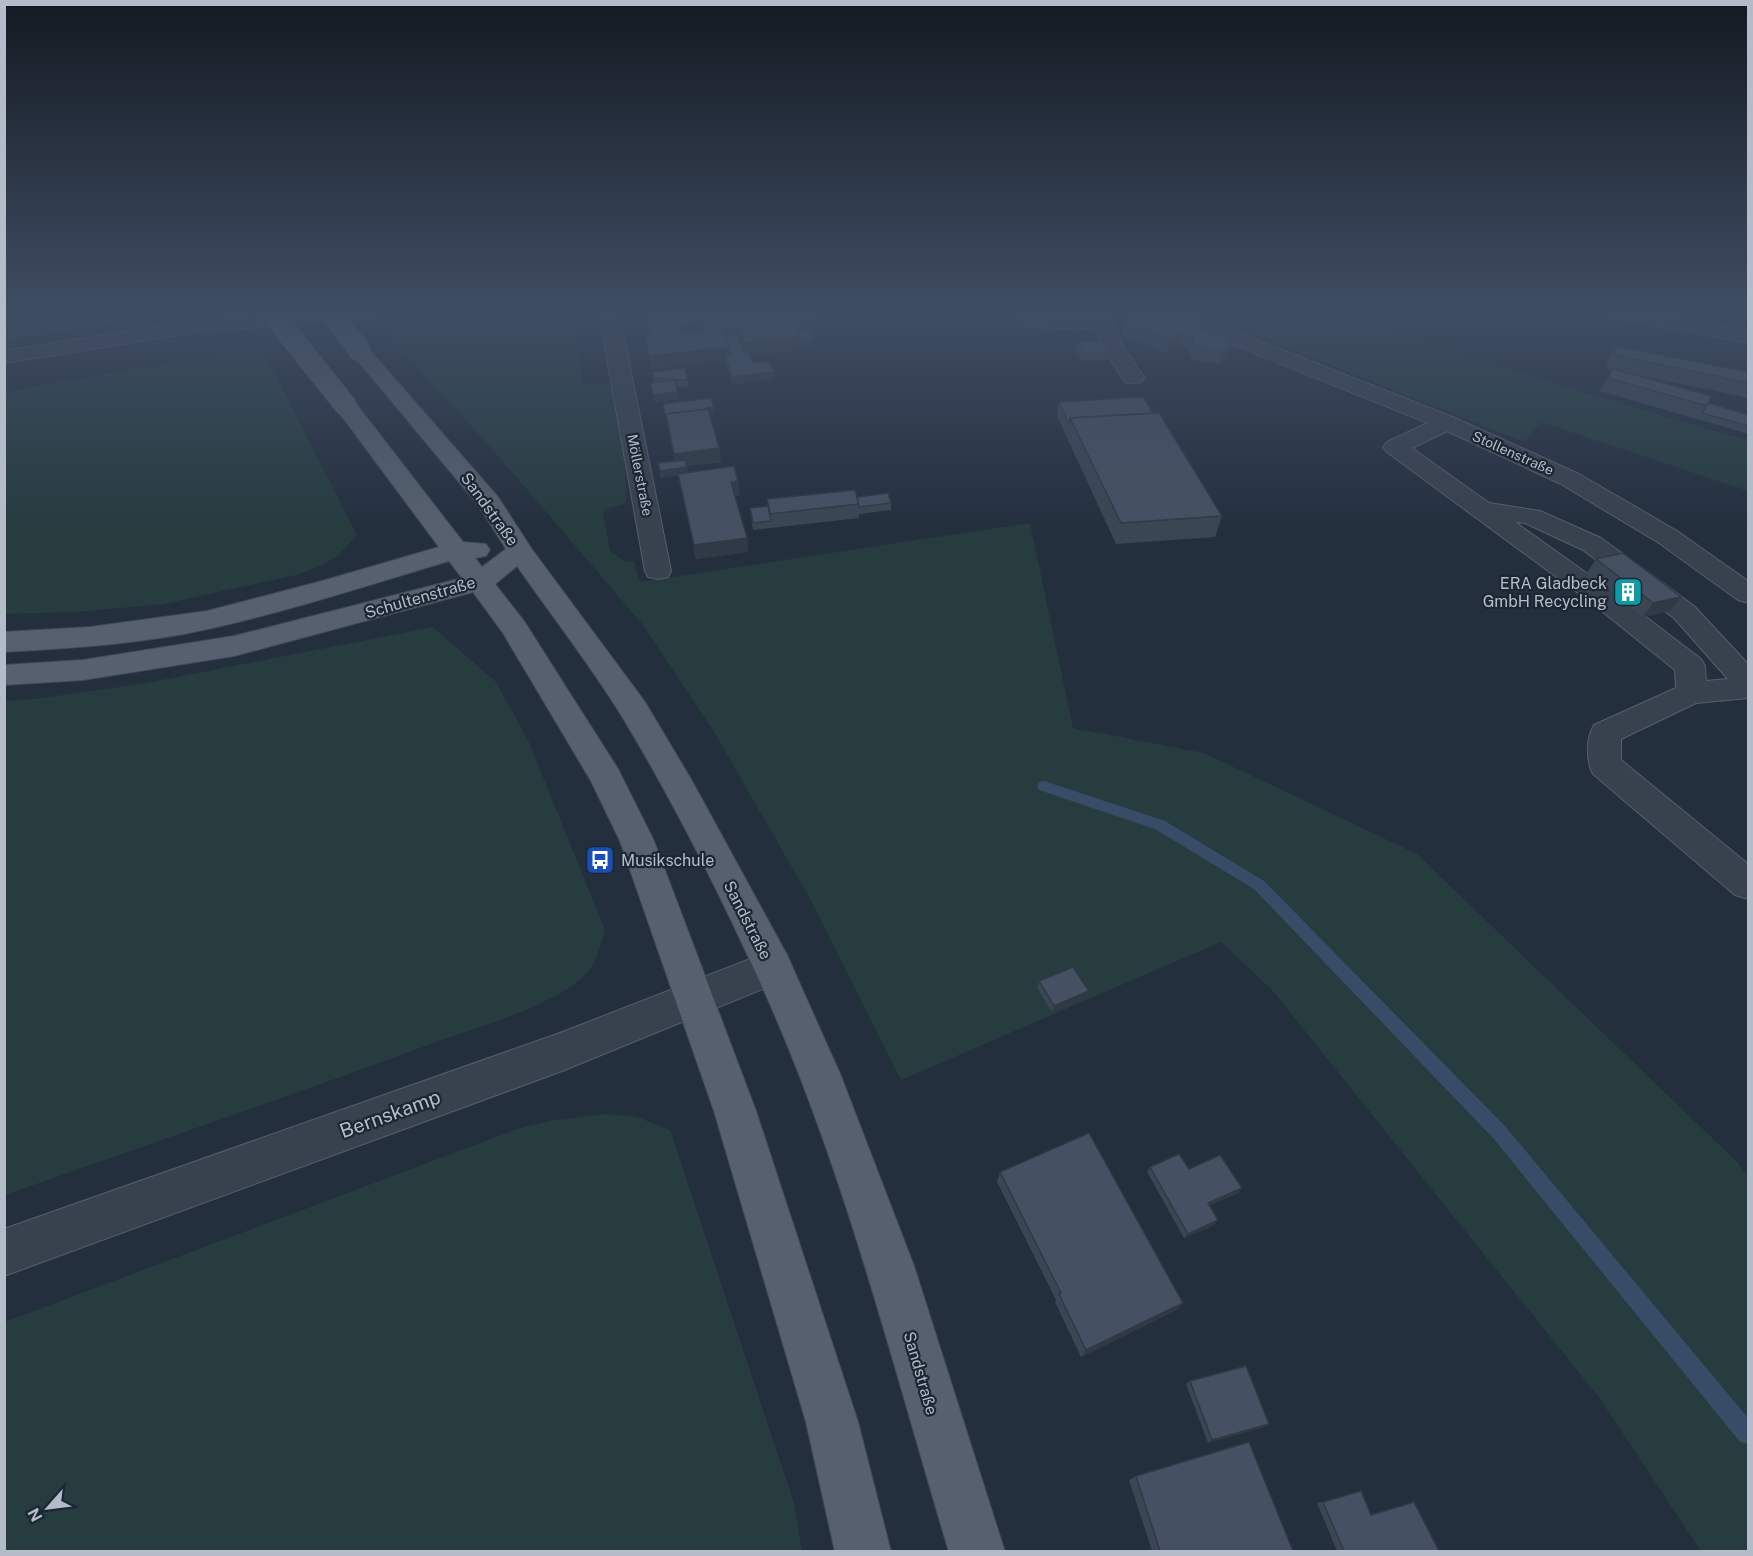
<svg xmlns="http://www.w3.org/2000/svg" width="1753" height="1556" font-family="'Public Sans',sans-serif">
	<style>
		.green { fill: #263c3f }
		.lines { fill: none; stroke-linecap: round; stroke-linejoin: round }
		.stream { fill: #394c67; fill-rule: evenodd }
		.minor-casing { stroke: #565f6c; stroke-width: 2 }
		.major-casing { stroke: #414a57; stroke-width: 2 }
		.minor { fill: #38414e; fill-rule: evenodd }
		.major { fill: #56606e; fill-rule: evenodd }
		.major-bridge-casing { stroke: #414a57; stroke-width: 23; stroke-linecap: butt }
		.major-bridge { stroke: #56606e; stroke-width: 22 }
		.wall { fill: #3b4654 }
		.shaded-wall { fill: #303945 }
		.building { fill: #455162; stroke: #303945; stroke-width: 1.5; fill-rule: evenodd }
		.labels { text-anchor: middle; stroke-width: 4.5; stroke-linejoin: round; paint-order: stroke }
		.far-street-label { font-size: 14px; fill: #b4bcc9; stroke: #1d2633 }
		.street-label { font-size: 16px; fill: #b4bcc9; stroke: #1d2633 }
		.poi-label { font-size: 16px; fill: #b4bcc9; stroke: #1d2633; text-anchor: end }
		.near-street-label { font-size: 20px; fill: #b4bcc9; stroke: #1d2633 }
	</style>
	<rect width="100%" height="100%" fill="#242f3e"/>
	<g class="green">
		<path d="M5,308H206L5,341Z"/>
		<path d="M556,308H601L603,327L576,330L583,385L610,383L624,447L626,499L624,504L606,509L603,513L610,551L624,561L634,562L640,582L1030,523L1073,728L1204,753L1417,854L1737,1162L1748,1176V1551H1701L1600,1399L1274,992L1221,942L901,1080L813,904L716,735L643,625L493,450L384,330Z"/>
		<path d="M1188,308H1315L1364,320L1556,384L1748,441V491L1541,422L1524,442Z"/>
		<path d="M258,347L275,374L357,535L339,555L321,566L296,575L164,604L76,612L5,614V392Z"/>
		<path d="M433,627L496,682L528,740L605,930C600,948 596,966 582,978C546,1009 474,1028 428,1045C288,1097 146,1145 5,1195V701L35,699L141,684Z"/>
		<path d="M605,1114L637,1117L670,1130L794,1503L802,1551H5V1322L517,1129L549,1121Z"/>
	</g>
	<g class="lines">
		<path class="stream" d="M1044,781L1165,821L1264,881L1505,1126L1748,1418V1444L1740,1442L1493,1138L1254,889L1155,829L1039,790L1037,786L1039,782Z"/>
		<g class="minor-casing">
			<g id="minor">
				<path d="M344,308H403L400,312L393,314L301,325L211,330L4,363V351L211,318L301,313Z"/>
				<path d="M598,308H618L671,571L668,577L658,579L648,577L645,571Z"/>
				<path d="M1089,308H1109L1122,346L1144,377L1141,382L1133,383L1125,382L1102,346L1096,329L1026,327L1019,325L1016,321L1019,317L1026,315L1092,317Z"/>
				<path d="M1149,308H1176L1455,418L1579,474L1677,531L1748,581V603L1738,600L1659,543L1561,484L1447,431L1412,448L1489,503L1540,511L1601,538L1694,606L1748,664V698L1696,703L1621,739V760L1748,864V899L1735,895L1593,774C1586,760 1586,738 1594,725L1676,688L1675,670L1593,604L1387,452L1383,447L1387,442L1428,423L1152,312ZM1515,522L1525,523L1583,550L1674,618L1728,679L1706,681L1705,666L1701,659L1613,592Z"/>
				<path d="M1585,308H1626L1748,331V343L1595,314L1588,312Z"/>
				<path d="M773,950L787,955L792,967L787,979L562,1071L4,1276V1229L560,1033Z"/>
			</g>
		</g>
		<g class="major-casing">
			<path id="major" d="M360,345L367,347L498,497L531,548L645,702L692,781L787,955L841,1076L914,1266L1005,1552H949C890,1356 841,1155 754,969C715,884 671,798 623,718C591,666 552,616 517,566L495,584L524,621L618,769L654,841L756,1111L858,1422L891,1552H835L806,1422L714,1111L620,841L591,781L503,633L473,592L234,656L83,680L4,685V665L83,660L234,636L462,578L449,561C369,585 289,611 208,629C142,644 72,648 4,652V632L90,627L207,611L322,581L439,547L338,411L335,406L338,401L346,399L354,401L463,542L486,544L490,550L486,556L475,558L482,567L506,549L479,506L353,355L350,351L353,347Z"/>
		</g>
		<use href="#minor" class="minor"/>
		<use href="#major" class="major"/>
		<g class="major-bridge-casing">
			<g id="major-bridge">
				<path d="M273,308L283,327L346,406"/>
				<path d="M327,308L360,351"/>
			</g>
		</g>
		<use href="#major-bridge" class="major-bridge"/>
	</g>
	<g class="wall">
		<path d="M642,308H687L695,310V308H865L866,316L812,319V328L813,346L801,347V350L751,355L753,363L774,379L733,384L725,361L651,369L645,337H649Z"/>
		<path d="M871,308H954V313L874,317Z"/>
		<path d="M990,308H1011L990,309Z"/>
		<path d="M1130,308H1163L1202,324L1201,329L1202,330L1228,338V358L1219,363H1204L1191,358L1189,350L1180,346L1167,353L1123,336L1122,331L1125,318L1128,316Z"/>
		<path d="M1394,308H1430L1427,317L1393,310Z"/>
		<path d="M1077,342L1111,353L1110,360L1082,361L1076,348Z"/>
		<path d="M1615,346L1749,372V398L1623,372L1708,403L1749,415V434L1600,391L1613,370L1607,368L1608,359Z"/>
		<path d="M652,372L688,380L689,387L676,386L678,399L654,402L651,383L654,382Z"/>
		<path d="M1059,402L1153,413L1222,516L1215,537L1116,544L1057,416Z"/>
		<path d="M663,404L715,414H710L721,462L687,466L688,473L738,481L740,495L735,496L747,538L748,552L696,559L679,475L661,478L658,463L675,461Z"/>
		<path d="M857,497L891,503V510L859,514V518L753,530L750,508L768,506L767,499Z"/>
		<path d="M1596,559L1670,611L1643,617L1587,573Z"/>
		<path d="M1039,981L1087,997L1052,1012L1037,988Z"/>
		<path d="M1150,1167L1189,1169L1242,1188L1238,1193L1210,1205L1214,1225L1184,1238L1147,1172Z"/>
		<path d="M1000,1172L1183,1303L1176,1310L1081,1357L1055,1302L1056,1300L997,1182Z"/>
		<path d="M1190,1381L1264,1427L1208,1443L1186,1384Z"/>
		<path d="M1136,1476L1293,1551H1152L1129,1480Z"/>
		<path d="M1361,1491L1371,1515L1414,1502L1439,1551H1337L1317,1503Z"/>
	</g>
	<g class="shaded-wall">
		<path d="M812,313V335L798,336L796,324Z"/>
		<path d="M701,324L703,337L682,339L680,326Z"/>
		<path d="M737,327L738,340L726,341L723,328Z"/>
		<path d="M1184,333L1180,346L1167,353L1170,340Z"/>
		<path d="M801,337L813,340V346L801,347V350L744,356L743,343Z"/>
		<path d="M1232,345L1228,358L1219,363L1223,350Z"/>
		<path d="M729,347L731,360L725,354V361L651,369L649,356Z"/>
		<path d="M774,372V379L733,384L732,377Z"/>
		<path d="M677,392L678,399L654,402L653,395Z"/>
		<path d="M714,407L715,414H708L707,408Z"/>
		<path d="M719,448L721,462L676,468L674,454Z"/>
		<path d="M687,467L688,474L661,478L660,471Z"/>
		<path d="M738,481L740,495L733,496L731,482Z"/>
		<path d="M747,538L748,552L696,559L694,545Z"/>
		<path d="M1681,597L1670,611L1643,617L1653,603Z"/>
		<path d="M1089,991L1087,997L1052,1012L1054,1006Z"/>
		<path d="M1242,1188L1238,1193L1204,1208L1208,1203Z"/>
		<path d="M1218,1220L1214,1225L1184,1238L1188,1234Z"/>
		<path d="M1183,1303L1176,1310L1081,1357L1086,1350Z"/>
		<path d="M1269,1424L1264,1427L1208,1443L1212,1440Z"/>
	</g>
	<g class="building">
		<path d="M643,308H687L688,312L697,311L696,308H741L746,321L811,316L812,322L796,324L801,337L743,343L737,327L723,328L729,347L649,356L645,337L650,336ZM701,324L703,331L682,333L680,326Z"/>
		<path d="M687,308L695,310L696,311L688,312Z"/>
		<path d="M741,308H865V310L812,313V321L811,316L746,321Z"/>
		<path d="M1134,308H1163L1202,324L1199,325L1202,330L1228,338L1232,345L1223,350H1207L1194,345L1192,337L1184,333L1170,340L1126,323L1125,318L1140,311Z"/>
		<path d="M812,328L813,340L801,341L798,330Z"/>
		<path d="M738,333L744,352L749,351L753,363L769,361L774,372L732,377L725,354H730L729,347L725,335Z"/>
		<path d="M1105,341L1111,353L1083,354L1077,342Z"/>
		<path d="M1615,346L1749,372V383L1614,355Z"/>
		<path d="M685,368L688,380L653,378L652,372Z"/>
		<path d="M1613,369L1711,396L1707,406L1608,378Z"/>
		<path d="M675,380L677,392L653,395L651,383Z"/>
		<path d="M1143,397L1153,413L1070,418L1069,425L1059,402Z"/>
		<path d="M711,398L714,407L707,408V409L666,414L667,421L663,404Z"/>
		<path d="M1708,403L1749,415V426L1702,413Z"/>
		<path d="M708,409L719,448L674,454L666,414Z"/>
		<path d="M1159,413L1222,516L1121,523L1070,418Z"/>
		<path d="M685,460L687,467L660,471L658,463Z"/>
		<path d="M734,466L738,481L731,482L747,538L694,545L678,474Z"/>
		<path d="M855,490L859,504L770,514L767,499Z"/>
		<path d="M888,493L891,503L859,507L857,497Z"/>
		<path d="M768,506L771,521L753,523L750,508Z"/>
		<path d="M1623,553L1681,597L1653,603L1596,559Z"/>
		<path d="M1073,967L1089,991L1054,1006L1039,981Z"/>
		<path d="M1089,1133L1183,1303L1086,1350L1059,1294L1061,1293L1000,1172Z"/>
		<path d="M1179,1154L1189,1169L1220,1155L1242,1188L1208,1203L1218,1220L1188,1234L1150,1167Z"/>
		<path d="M1246,1366L1269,1424L1212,1440L1190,1381Z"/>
		<path d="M1249,1442L1293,1551H1160L1136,1476Z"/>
		<path d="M1361,1491L1371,1515L1414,1502L1439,1551H1344L1323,1502Z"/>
	</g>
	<linearGradient id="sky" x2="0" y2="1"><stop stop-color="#141a22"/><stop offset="0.59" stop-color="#3f4d63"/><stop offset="1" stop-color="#3f4d63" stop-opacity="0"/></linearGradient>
	<rect width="1753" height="526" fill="url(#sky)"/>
	<defs>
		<g id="building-square" transform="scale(1.5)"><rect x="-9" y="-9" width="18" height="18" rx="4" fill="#0f9aa8" stroke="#1d2633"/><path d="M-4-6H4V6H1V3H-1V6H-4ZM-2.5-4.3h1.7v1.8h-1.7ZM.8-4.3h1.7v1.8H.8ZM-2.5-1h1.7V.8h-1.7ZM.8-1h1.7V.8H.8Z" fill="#fff"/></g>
		<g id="bus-square" transform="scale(1.5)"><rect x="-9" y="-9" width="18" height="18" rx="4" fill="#1a4fb4" stroke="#1d2633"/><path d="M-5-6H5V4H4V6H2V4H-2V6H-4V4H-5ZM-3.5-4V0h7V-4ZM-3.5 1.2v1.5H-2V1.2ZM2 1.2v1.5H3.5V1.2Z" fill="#fff"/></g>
	</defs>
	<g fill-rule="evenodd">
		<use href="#building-square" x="1628" y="592"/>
		<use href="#bus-square" x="600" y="860"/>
	</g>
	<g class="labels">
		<g class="far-street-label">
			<text transform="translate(1513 453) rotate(24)" y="5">Stollenstraße</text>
			<text transform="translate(640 475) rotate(79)" y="5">Möllerstraße</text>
		</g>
		<g class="street-label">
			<text transform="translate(490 509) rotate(54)" y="6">Sandstraße</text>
			<text transform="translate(420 597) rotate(-16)" y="6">Schultenstraße</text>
			<text transform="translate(748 920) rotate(63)" y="6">Sandstraße</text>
			<text transform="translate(921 1373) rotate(74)" y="6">Sandstraße</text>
		</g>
		<g class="poi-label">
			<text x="1607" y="589">ERA Gladbeck<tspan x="1607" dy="18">GmbH Recycling</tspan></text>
			<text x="621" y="866" text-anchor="start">Musikschule</text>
		</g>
		<g class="near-street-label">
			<text transform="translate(390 1114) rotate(-20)" y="7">Bernskamp</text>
		</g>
	</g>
	<rect width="1753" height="1556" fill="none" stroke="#b4bcc9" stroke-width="12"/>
	<g transform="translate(48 1508) rotate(242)" stroke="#1d2633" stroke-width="4.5" paint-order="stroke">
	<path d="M0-4.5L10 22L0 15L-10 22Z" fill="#b4bcc9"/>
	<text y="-9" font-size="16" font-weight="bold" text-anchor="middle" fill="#b4bcc9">N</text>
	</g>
</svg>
